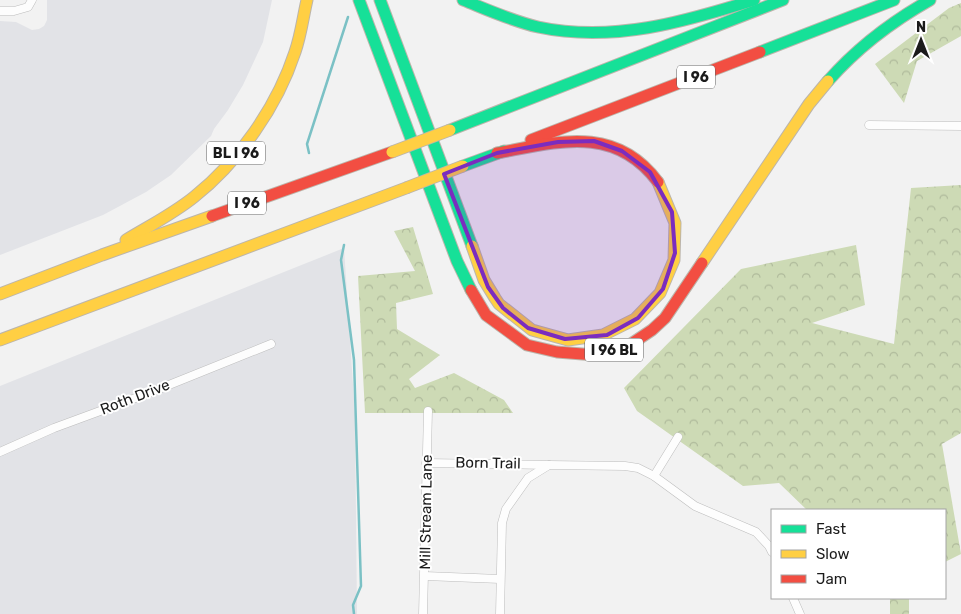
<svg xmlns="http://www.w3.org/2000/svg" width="961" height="614" font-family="Rubik,sans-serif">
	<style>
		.built { fill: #e2e3e7 }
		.forest { fill: url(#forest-crowns) }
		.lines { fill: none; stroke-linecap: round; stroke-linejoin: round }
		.stream { stroke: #7bc1c5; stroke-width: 2.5 }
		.street-casing { stroke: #bdbdbd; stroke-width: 9 }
		.fast-casing { stroke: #bcb5ab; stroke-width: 13 }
		.slow-casing { stroke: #bcb5ab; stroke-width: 13 }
		.jam-casing { stroke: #bcb5ab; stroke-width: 13 }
		.street { stroke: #fdfdfd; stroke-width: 8 }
		.fast { stroke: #16e098; stroke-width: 11 }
		.slow { stroke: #ffcf43; stroke-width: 11 }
		.jam { stroke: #f24e42; stroke-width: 11 }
		.slow-bridge-casing { stroke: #bcb5ab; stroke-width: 13; stroke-linecap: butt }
		.slow-bridge { stroke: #ffcf43; stroke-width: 11 }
		.marked { fill: #7b2cbf; fill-opacity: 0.2; stroke: #7b2cbf; stroke-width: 4; stroke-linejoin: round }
		.labels { text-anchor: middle; stroke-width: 4; stroke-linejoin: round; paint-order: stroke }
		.shield { fill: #fff; stroke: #5f5f5f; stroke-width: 1 }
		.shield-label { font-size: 14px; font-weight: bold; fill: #1b1b1b }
		.street-label { font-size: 15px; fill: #1b1b1b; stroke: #fff }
	</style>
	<defs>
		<pattern id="forest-crowns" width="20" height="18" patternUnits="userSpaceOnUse" patternTransform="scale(1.25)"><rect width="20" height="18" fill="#cddab5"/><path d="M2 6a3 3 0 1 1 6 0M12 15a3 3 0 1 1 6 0" fill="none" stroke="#afba9b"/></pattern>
	</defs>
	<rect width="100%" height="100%" fill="#f2f2f2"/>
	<g class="built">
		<path d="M47,0H272L263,42L243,85L228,110L214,129L211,136L171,175L146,192L103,215L0,255V21L16,22L32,30L39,29L44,26L47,20Z"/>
		<path d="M344,248L355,415L357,614H0V386Z"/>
	</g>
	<g class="forest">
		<path d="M961,3V36L917,61L904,103L875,64L949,8Z"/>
		<path d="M961,185V433L942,444L961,554L945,562V510H807L779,483L743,486L637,411L624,388L741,269L856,245L865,305L812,323L894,344L911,188Z"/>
		<path d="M413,227L433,294L396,303L397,329L440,355L409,379L415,388L454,373L504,400L513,413H365L358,276L415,271L394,231Z"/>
		<rect x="890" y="598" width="19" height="16"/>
	</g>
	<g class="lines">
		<g class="stream">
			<path d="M309,153L307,144L348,17"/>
			<path d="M344,245L341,260L354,360L361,586L353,605L354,614"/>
		</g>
		<g class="street-casing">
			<g id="street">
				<path d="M0,11H14L28,7L32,0"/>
				<path d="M869,125L961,126"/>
				<path d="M0,452L54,428L149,393L271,344"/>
				<path d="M426,463L549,465"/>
				<path d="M654,476L678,437"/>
				<path d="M425,576L500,579"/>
				<path d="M793,598L800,614"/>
				<path d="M423,614L428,411"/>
				<path d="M500,614L502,523L506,509L528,478L549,465L625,466L638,468L654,476L695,506L756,532L769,546L772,552"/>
			</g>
		</g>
		<g class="fast-casing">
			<g id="fast">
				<path d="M359,0L457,261L471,290"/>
				<path d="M380,0L472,246"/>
				<path d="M463,0C488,10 512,21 538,27C612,43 684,22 754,0"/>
				<path d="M760,52L894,0"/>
				<path d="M828,81C857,48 891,22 930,0"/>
				<path d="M450,130L783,0"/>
				<path d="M463,166L504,151"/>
			</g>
		</g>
		<g class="slow-casing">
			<g id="slow">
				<path d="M126,240C149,226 173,214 194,197C239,161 277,107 295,52C301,35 303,17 307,0"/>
				<path d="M472,246L484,280L495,298L499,304L532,330L568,340L603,335L635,319L660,293L674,260L675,223L658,182"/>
				<path d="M702,263L809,104L828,81"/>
				<path d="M0,294L102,255L212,216"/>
				<path d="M0,340L406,188"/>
			</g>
		</g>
		<g class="jam-casing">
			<g id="jam">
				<path d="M531,140L760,52"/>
				<path d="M497,153C557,142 615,124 658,182"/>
				<path d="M212,216L392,152"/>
				<path d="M471,290L486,315L527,345L557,352L595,355L625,348L652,330L665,318L702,263"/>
			</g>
		</g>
		<use href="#street" class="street"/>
		<use href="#fast" class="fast"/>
		<use href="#slow" class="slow"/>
		<use href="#jam" class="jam"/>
		<g class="slow-bridge-casing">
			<g id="slow-bridge">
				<path d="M392,152L450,130"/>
				<path d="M406,188L463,166"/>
			</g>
		</g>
		<use href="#slow-bridge" class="slow-bridge"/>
	</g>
	<path class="marked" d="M594,141L622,151L650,172L672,212L675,253L663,289L638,318L607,335L565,339L528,328L503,308L488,287L444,174L497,153L558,142Z"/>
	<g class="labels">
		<g class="shield">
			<rect x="677" y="65.5" width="38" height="23" rx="4"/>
			<rect x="207" y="141.5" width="58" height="23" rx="4"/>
			<rect x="228" y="191.5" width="38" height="23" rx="4"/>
			<rect x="585" y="338.5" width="58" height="23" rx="4"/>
		</g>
		<g class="shield-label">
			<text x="696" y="82">I 96</text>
			<text x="236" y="158">BL I 96</text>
			<text x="247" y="208">I 96</text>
			<text x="614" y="355">I 96 BL</text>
		</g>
		<g class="street-label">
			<text transform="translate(135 397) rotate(-21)" y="5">Roth Drive</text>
			<text transform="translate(488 463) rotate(1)" y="5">Born Trail</text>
			<text transform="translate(426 512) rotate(-89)" y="5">Mill Stream Lane</text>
		</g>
	</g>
	<rect x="771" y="509" width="175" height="90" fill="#ffffff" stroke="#a4a4a4"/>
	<rect x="781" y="525" width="25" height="8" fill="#16e098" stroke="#a4a4a4"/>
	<text x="816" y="534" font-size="15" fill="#1b1b1b">Fast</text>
	<rect x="781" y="550" width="25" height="8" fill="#ffcf43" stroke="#a4a4a4"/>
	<text x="816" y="559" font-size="15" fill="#1b1b1b">Slow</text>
	<rect x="781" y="575" width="25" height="8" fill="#f24e42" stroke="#a4a4a4"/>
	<text x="816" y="584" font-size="15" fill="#1b1b1b">Jam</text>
	<g transform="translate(921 40)" stroke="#ffffff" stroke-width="4" paint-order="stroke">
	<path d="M0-4L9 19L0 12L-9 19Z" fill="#1b1b1b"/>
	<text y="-8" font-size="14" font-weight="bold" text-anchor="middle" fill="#1b1b1b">N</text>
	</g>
</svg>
